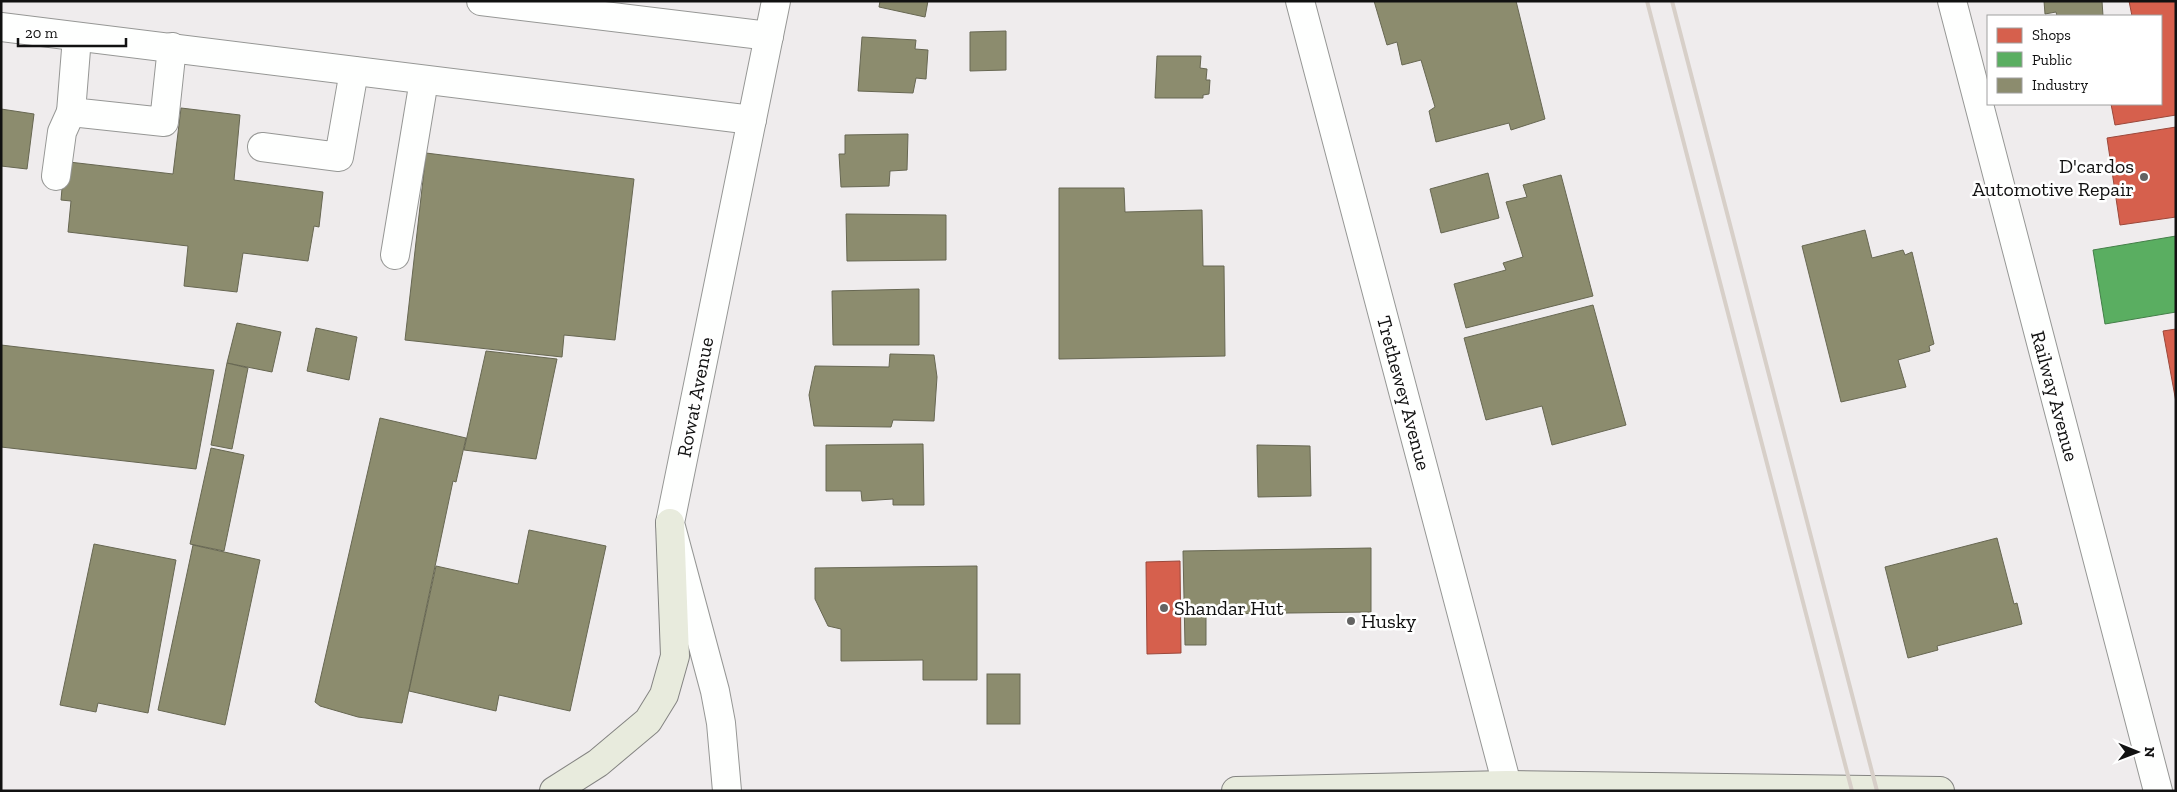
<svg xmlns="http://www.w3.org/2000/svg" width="2177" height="792" font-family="'Zilla Slab',serif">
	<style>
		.industrial { fill: #efeced; fill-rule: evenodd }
		.shops { fill: #d6604d; stroke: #9b483b }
		.public { fill: #5aae61; stroke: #447f49 }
		.industry { fill: #8c8c6e; stroke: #676752 }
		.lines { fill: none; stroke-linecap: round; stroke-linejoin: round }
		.minor-casing { stroke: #969795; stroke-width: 30 }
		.major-casing { stroke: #848482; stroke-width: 30 }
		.minor { stroke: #fefffe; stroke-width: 28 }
		.major { stroke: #e8ebdd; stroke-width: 28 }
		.rail { stroke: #d7cfc8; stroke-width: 4 }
		.poi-dot { fill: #636362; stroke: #fff; stroke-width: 2 }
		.labels { text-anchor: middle; stroke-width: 5; stroke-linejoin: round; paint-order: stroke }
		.poi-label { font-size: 20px; fill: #111; stroke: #fff; text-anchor: start }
		.street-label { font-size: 20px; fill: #111; stroke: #fff }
	</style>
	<rect width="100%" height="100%" fill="#fbfcf8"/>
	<path class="industrial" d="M1,1H2176V791H1ZM1988,16H2161V104H1988Z"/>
	<g class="shops">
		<path d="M2129,1H2176V115L2115,125L2111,104H2161V16H2132Z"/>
		<path d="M2176,127V217L2120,225L2107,138Z"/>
		<path d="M2176,329V402L2163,331Z"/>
		<path d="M1180,561L1181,653L1147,654L1146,562Z"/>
	</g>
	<path class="public" d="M2176,236V312L2105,324L2093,250Z"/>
	<g class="industry">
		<path d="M880,1H928L925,17L879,7Z"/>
		<path d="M1374,1H1516L1545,119L1511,130L1509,123L1436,142L1429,111L1435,107L1421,60L1402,65L1397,42L1387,45Z"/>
		<path d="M2044,1H2102L2103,16H2057L2056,12L2045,14Z"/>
		<path d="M1006,31V70L970,71V32Z"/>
		<path d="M862,37L916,40L915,49L928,50L926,79L916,78L913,93L858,91Z"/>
		<path d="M1157,56H1201L1200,68L1207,69L1206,80H1210L1209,94L1203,95V98H1155Z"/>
		<path d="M181,108L240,115L234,180L323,192L319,227L314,226L308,261L243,253L237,292L184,286L188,246L68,232L71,201L61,200L63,177L69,162L173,174Z"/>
		<path d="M1,109L34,114L27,169L1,166Z"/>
		<path d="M908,134L907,170L890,171L889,186L841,187L839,154H845V135Z"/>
		<path d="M426,153L634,179L615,340L564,335L562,357L405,340Z"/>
		<path d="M1488,173L1499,218L1441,233L1430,189Z"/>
		<path d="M1561,175L1593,296L1466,328L1454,284L1506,270L1503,263L1523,257L1506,202L1527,197L1523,185Z"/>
		<path d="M1059,188H1124L1125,212L1202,210L1203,266H1224L1225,356L1059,359Z"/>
		<path d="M846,214L946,215V260L847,261Z"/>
		<path d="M1865,230L1872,258L1903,250L1905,255L1912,252L1934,344L1929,346L1930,351L1898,360L1906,387L1841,402L1802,246Z"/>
		<path d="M919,289V345H833L832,291Z"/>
		<path d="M1593,305L1626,425L1552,445L1542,406L1486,420L1464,338Z"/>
		<path d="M237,323L281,332L272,372L227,363Z"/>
		<path d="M316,328L357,337L349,380L307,371Z"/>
		<path d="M1,345L214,370L196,469L1,447Z"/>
		<path d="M486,351L557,359L536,459L464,450Z"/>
		<path d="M890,354L934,355L937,377L934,421L893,420L891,427L814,426L809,395L815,366L889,367Z"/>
		<path d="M227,363L248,368L232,449L211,445Z"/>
		<path d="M380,418L466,438L456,482L453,481L402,723L358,717L320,706L315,702Z"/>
		<path d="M923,444L924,505H893V499L862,501L861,491H826V445Z"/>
		<path d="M1257,445L1310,446L1311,496L1258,497Z"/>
		<path d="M211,448L244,455L224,551L190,544Z"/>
		<path d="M529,530L606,546L570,711L499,695L496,711L409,691L436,566L518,584Z"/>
		<path d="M1997,538L2014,604L2017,603L2022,624L1937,646L1938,650L1908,658L1885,567Z"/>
		<path d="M94,544L176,560L148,713L98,703L96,712L60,705Z"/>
		<path d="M193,545L260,560L225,725L158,710Z"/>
		<path d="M1371,548V612L1206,614V645H1185L1183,551Z"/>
		<path d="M977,566V680H923V660L841,661V629L828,626L815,599V568Z"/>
		<rect x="987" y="674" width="33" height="50"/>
	</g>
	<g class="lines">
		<g class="minor-casing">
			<g id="minor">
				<path d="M481,1L769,36"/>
				<path d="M1300,1L1507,785"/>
				<path d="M1952,1L2158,791"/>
				<path d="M1,27L752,120"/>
				<path d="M77,37L71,112L164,122L172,47"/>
				<path d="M262,147L339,157L354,71"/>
				<path d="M56,176L62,132L71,112"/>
				<path d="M395,255L424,80"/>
				<path d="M727,791L721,723L715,691L670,523L776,1"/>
			</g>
		</g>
		<g class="major-casing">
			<g id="major">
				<path d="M554,791L598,763L648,721L664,695L675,656L670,523"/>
				<path d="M1236,791L1507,785L1940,791"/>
			</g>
		</g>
		<use href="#minor" class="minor"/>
		<use href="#major" class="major"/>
		<g class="rail">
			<path d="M1647,1L1852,791"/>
			<path d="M1672,1L1877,791"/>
		</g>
	</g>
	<g class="poi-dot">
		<circle cx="2144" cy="177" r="5"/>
		<circle cx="1164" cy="608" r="5"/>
		<circle cx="1351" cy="621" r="5"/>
	</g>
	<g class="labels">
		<g class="poi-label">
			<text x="2134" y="173" text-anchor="end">D'cardos<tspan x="2134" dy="23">Automotive Repair</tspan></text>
			<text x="1174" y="615">Shandar Hut</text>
			<text x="1361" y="628">Husky</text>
		</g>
		<g class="street-label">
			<text transform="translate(1404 393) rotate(75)" y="7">Trethewey Avenue</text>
			<text transform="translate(2055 396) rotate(75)" y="7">Railway Avenue</text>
			<text transform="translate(695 397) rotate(-79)" y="7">Rowat Avenue</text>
		</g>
	</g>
	<rect width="2177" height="792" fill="none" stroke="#111111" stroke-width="5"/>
	<rect x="1987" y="15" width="175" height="90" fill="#ffffff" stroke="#a0a0a0"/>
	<rect x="1997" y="28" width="25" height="15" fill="#d6604d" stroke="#a0a0a0"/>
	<text x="2032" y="40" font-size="15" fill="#111111">Shops</text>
	<rect x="1997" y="52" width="25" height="15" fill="#5aae61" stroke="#a0a0a0"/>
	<text x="2032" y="65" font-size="15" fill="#111111">Public</text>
	<rect x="1997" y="78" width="25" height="15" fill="#8c8c6e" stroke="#a0a0a0"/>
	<text x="2032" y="90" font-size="15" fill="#111111">Industry</text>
	<g transform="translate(2137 752) rotate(91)" stroke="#ffffff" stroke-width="4" paint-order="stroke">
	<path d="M0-4L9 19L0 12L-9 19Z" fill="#111111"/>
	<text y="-8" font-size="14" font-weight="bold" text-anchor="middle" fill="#111111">N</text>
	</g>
	<path d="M18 38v8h108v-8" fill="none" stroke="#111111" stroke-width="2.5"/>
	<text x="25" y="38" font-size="15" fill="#111111" stroke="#ffffff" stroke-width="4" paint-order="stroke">20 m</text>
</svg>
